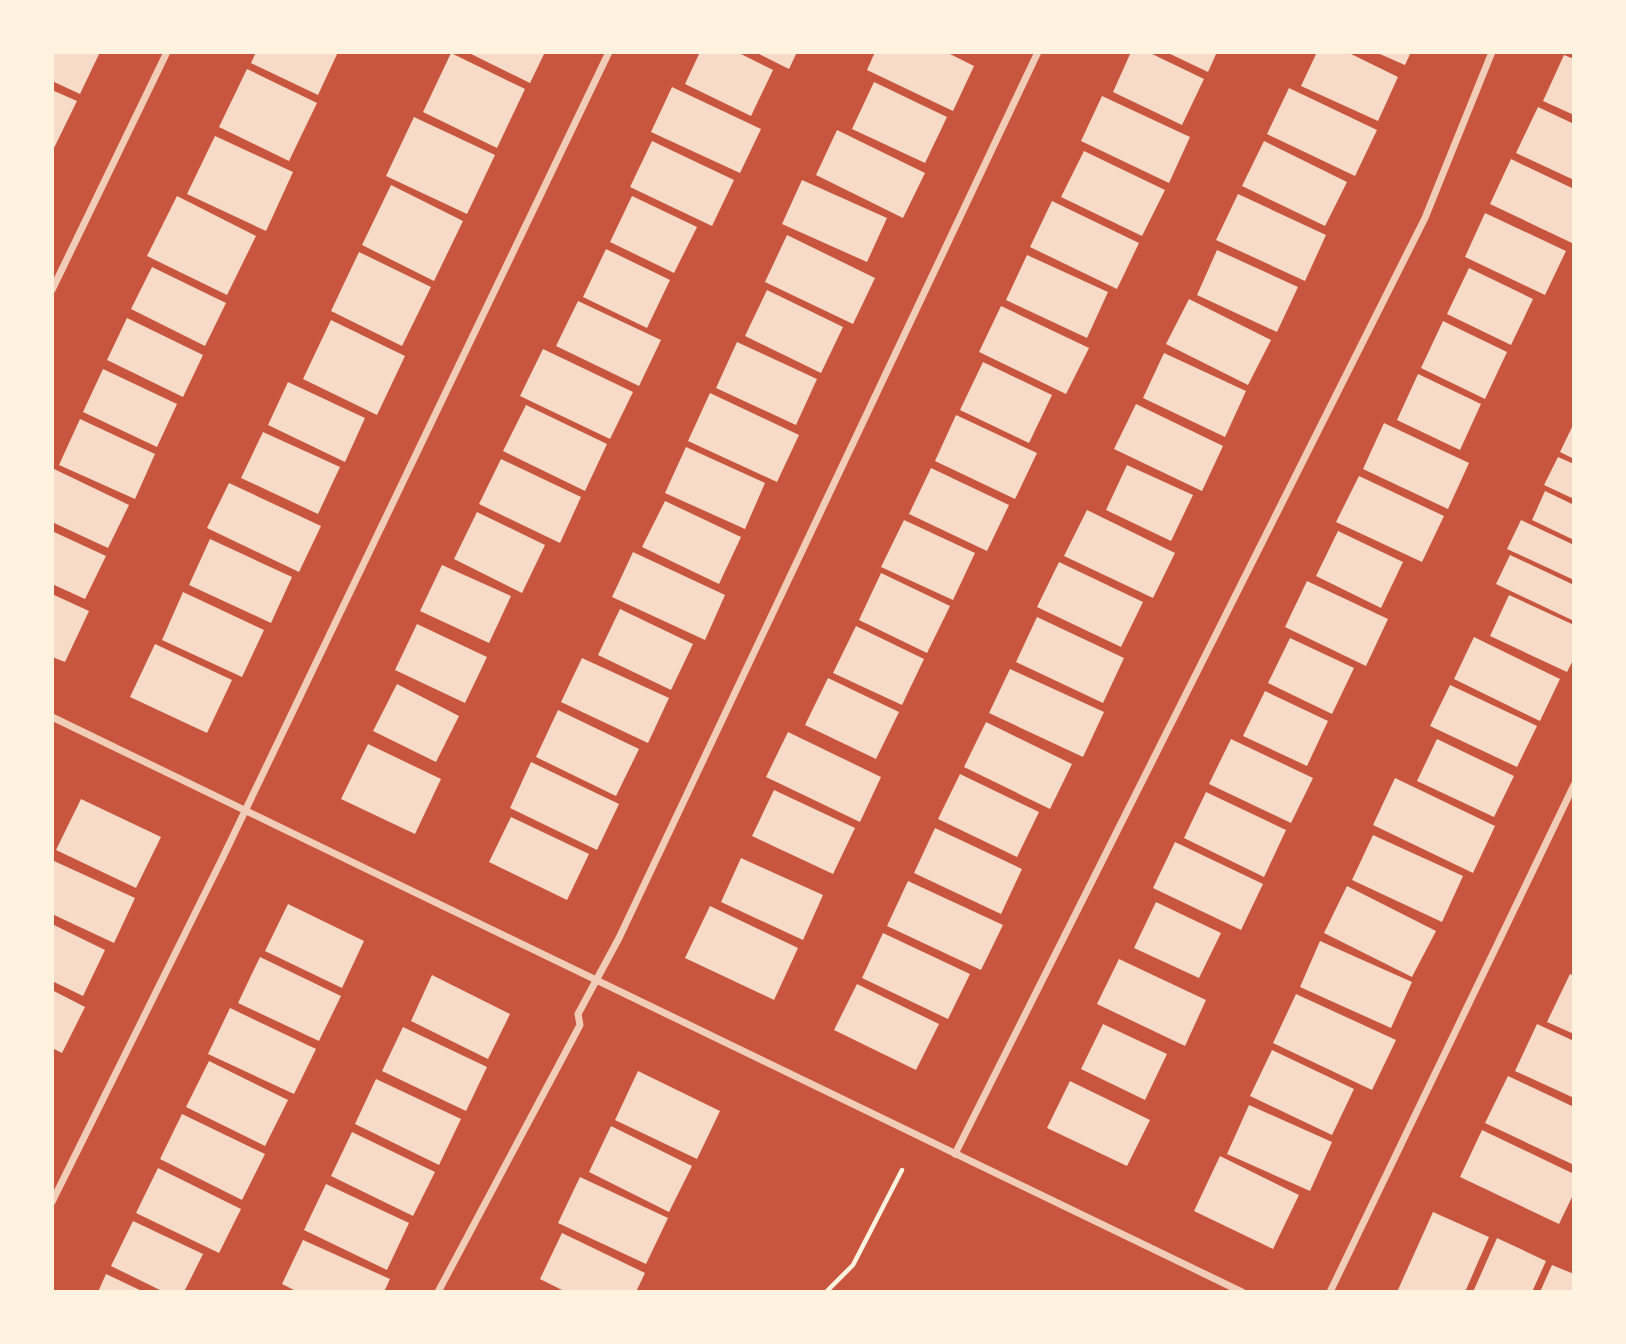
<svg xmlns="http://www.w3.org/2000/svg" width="1626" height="1344" font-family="Lato,sans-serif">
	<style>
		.building { fill: #f7dbc8 }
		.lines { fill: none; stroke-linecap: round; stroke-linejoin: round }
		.path { stroke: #fff3e0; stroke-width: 4.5 }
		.minor { stroke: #f1ccb7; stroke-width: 7 }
	</style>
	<rect width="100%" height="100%" fill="#c8553d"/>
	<g class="building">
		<path d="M52,52H100L80,94L52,81Z"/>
		<path d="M256,52H338L318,95L251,63Z"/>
		<path d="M467,52H545L530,83Z"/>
		<path d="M700,52H737L773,70L751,116L685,84Z"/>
		<path d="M755,52H797L789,69Z"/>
		<path d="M875,52H946L974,66L953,111L867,70Z"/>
		<path d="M1131,52H1148L1204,79L1182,125L1113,92Z"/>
		<path d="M1166,52H1217L1208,72Z"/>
		<path d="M1317,52H1347L1398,77L1378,121L1301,86Z"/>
		<path d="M1375,52H1411L1405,65Z"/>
		<path d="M451,53L525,89L497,148L423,112Z"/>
		<path d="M1564,55L1574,59V115L1543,101Z"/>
		<path d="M247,69L317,103L289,161L219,127Z"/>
		<path d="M874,82L947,117L925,163L852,129Z"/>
		<path d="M672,87L761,129L740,173L651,132Z"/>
		<path d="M1289,88L1377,130L1355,176L1267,134Z"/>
		<path d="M52,90L77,101L52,152Z"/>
		<path d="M1102,96L1190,137L1169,183L1081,141Z"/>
		<path d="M1538,107L1574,124V180L1516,153Z"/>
		<path d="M414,117L495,155L467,214L386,176Z"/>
		<path d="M837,130L925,173L903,218L816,175Z"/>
		<path d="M215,136L293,172L266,231L187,194Z"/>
		<path d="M652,141L734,180L712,226L630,187Z"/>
		<path d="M1264,141L1347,182L1325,226L1242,186Z"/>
		<path d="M1084,151L1165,190L1142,236L1061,197Z"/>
		<path d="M1511,159L1574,189L1572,243L1490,204Z"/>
		<path d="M802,180L887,218L867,262L782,224Z"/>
		<path d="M391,185L463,221L434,281L362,245Z"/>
		<path d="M1238,194L1326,235L1305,281L1216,240Z"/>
		<path d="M177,196L256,236L227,295L147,256Z"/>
		<path d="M632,196L697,227L674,273L610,242Z"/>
		<path d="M1052,201L1139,243L1117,289L1030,247Z"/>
		<path d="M1485,213L1566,251L1545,295L1465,257Z"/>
		<path d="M787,235L875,278L853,324L765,282Z"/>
		<path d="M606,249L670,280L647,328L583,297Z"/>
		<path d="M1217,250L1298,287L1277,332L1197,295Z"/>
		<path d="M359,252L431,287L402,346L331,311Z"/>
		<path d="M1027,255L1108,292L1087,338L1006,300Z"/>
		<path d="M152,267L226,303L205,346L131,309Z"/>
		<path d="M1469,268L1533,299L1511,345L1447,314Z"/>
		<path d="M767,290L843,327L821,373L745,336Z"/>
		<path d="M1189,299L1271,340L1248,385L1166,344Z"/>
		<path d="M578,301L661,340L639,386L556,346Z"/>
		<path d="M1001,306L1089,348L1066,394L979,352Z"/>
		<path d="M127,318L203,355L183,397L107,360Z"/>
		<path d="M331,320L405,356L377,415L303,379Z"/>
		<path d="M1443,321L1507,352L1485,399L1421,368Z"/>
		<path d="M737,342L817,379L796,425L716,388Z"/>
		<path d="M543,349L633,392L610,439L520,396Z"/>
		<path d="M1164,353L1246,391L1225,437L1143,398Z"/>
		<path d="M983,362L1052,395L1029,443L960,410Z"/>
		<path d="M103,369L177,404L157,447L83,412Z"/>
		<path d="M1418,374L1481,404L1460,450L1397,420Z"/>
		<path d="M288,382L365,418L345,462L268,425Z"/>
		<path d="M710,393L799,435L777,482L688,441Z"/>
		<path d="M1136,404L1223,446L1202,491L1114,449Z"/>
		<path d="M526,405L607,444L585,491L503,451Z"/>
		<path d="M956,415L1037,453L1015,499L935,461Z"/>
		<path d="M80,419L155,454L135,499L59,465Z"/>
		<path d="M1384,423L1469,463L1448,509L1363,469Z"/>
		<path d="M1574,423V459L1560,452Z"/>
		<path d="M263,432L340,467L318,514L241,478Z"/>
		<path d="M686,447L765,483L745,529L665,493Z"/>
		<path d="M1558,457L1574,464V499L1544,485Z"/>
		<path d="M501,459L581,497L560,543L479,504Z"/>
		<path d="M1127,465L1193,495L1171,541L1106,510Z"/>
		<path d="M52,468L129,505L108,548L52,522Z"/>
		<path d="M931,468L1009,505L987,551L909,514Z"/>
		<path d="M1359,476L1444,516L1422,562L1336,522Z"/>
		<path d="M229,483L321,526L299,572L207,528Z"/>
		<path d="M1545,491L1574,505V540L1532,520Z"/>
		<path d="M665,501L741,537L719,584L642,547Z"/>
		<path d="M1087,510L1175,553L1153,598L1064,556Z"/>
		<path d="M477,512L545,545L522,593L454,559Z"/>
		<path d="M904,520L975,553L953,600L881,567Z"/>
		<path d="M1521,520L1574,545V580L1507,549Z"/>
		<path d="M52,531L106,556L85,599L52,584Z"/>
		<path d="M1338,531L1403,562L1381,608L1316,576Z"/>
		<path d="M210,539L292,577L271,623L189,585Z"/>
		<path d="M633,552L725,595L705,640L612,597Z"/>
		<path d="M1510,555L1574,585V621L1496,584Z"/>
		<path d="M1059,562L1143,602L1121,647L1037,607Z"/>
		<path d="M442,565L511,596L489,643L420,611Z"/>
		<path d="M881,573L950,606L927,653L859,620Z"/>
		<path d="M1307,581L1388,619L1366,666L1285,627Z"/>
		<path d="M183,592L264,630L242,677L162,640Z"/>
		<path d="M52,594L89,611L65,662L52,657Z"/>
		<path d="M1509,595L1574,625V658L1567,672L1490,636Z"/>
		<path d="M620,609L693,644L671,690L598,655Z"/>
		<path d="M1037,617L1124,658L1103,703L1016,662Z"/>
		<path d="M417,624L487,657L465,703L395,670Z"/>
		<path d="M856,626L924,659L902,705L833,673Z"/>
		<path d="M1474,637L1560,679L1540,721L1454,679Z"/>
		<path d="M1290,638L1354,668L1332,714L1268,683Z"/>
		<path d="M155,644L232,680L207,733L130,697Z"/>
		<path d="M582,658L669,698L648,743L561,702Z"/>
		<path d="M1010,669L1104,712L1083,757L989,713Z"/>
		<path d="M828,678L899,712L876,759L805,725Z"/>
		<path d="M397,684L459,716L436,762L373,731Z"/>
		<path d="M1450,685L1537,726L1517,767L1430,726Z"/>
		<path d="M1265,691L1328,721L1307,766L1243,736Z"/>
		<path d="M558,710L639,749L616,796L536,757Z"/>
		<path d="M986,722L1072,764L1050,809L964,767Z"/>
		<path d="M788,732L881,777L860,822L766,777Z"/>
		<path d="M1231,739L1313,778L1291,823L1209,784Z"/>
		<path d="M1437,739L1514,776L1494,817L1417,781Z"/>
		<path d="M368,744L441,779L415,834L341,799Z"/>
		<path d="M531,762L619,804L597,850L510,808Z"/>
		<path d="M960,774L1039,812L1017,857L938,819Z"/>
		<path d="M1395,778L1495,826L1473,873L1373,825Z"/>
		<path d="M774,790L855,828L833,874L752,836Z"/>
		<path d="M1206,792L1286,830L1264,877L1184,838Z"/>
		<path d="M81,799L161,837L136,888L56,850Z"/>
		<path d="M511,817L589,854L567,900L489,862Z"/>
		<path d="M935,828L1022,869L1001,914L914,873Z"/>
		<path d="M1373,835L1463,876L1442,922L1352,880Z"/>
		<path d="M1175,842L1263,884L1241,930L1153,888Z"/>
		<path d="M741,858L823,895L803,940L721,902Z"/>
		<path d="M54,861L135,898L114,943L52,914Z"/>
		<path d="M908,881L1003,925L981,970L887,926Z"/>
		<path d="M1347,886L1436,931L1412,977L1324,933Z"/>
		<path d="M1156,902L1221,933L1199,978L1134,948Z"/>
		<path d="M288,904L364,941L342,988L265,951Z"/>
		<path d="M710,906L798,948L774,1000L685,958Z"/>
		<path d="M52,924L105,950L83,996L52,981Z"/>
		<path d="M883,933L970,974L948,1019L862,978Z"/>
		<path d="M1320,941L1412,982L1391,1028L1300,987Z"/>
		<path d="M260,957L341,996L319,1041L238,1003Z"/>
		<path d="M1119,959L1206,1000L1185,1046L1097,1004Z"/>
		<path d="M1570,974L1574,976V1034L1547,1022Z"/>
		<path d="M432,975L510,1014L488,1059L411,1021Z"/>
		<path d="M857,984L939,1024L916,1070L834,1030Z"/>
		<path d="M52,990L85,1007L62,1053L52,1048Z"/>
		<path d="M1296,994L1396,1040L1372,1090L1273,1043Z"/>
		<path d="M230,1008L316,1049L294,1094L208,1054Z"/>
		<path d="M1103,1024L1167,1054L1145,1100L1081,1069Z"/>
		<path d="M1537,1024L1574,1041V1098L1515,1071Z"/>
		<path d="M403,1027L487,1067L466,1111L382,1071Z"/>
		<path d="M1272,1050L1354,1089L1332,1135L1250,1096Z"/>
		<path d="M209,1061L288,1100L265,1146L186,1107Z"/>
		<path d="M638,1071L720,1111L697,1159L615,1120Z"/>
		<path d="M1508,1076L1574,1107V1165L1485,1123Z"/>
		<path d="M376,1079L461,1119L439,1165L355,1124Z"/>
		<path d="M1070,1081L1150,1120L1127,1166L1047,1128Z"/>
		<path d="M1249,1105L1332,1142L1310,1191L1227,1154Z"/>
		<path d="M182,1114L265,1154L242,1200L160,1159Z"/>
		<path d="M611,1126L692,1166L669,1212L589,1172Z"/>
		<path d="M1482,1130L1574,1174V1193L1559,1224L1460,1177Z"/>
		<path d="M352,1132L435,1172L413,1216L331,1176Z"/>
		<path d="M1220,1156L1299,1195L1273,1249L1194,1211Z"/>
		<path d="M158,1168L241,1209L219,1253L136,1213Z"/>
		<path d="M580,1177L668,1218L646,1264L558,1223Z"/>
		<path d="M326,1184L409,1223L387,1270L304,1230Z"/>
		<path d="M1433,1212L1489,1237L1465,1292H1397Z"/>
		<path d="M133,1221L203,1254L184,1292H164L111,1266Z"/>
		<path d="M562,1233L645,1273L636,1292H566L540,1279Z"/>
		<path d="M1497,1238L1546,1261L1532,1292H1473Z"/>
		<path d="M303,1240L390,1279L384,1292H298L282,1284Z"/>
		<path d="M1552,1265L1574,1274V1292H1540Z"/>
		<path d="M106,1274L144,1292H98Z"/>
	</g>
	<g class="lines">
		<path class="path" d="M826,1292L853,1265L902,1170"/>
		<g class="minor">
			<path d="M52,290L167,52"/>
			<path d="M52,717L1242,1292"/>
			<path d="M955,1154L1425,218L1492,52"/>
			<path d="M52,1202L222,859L609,52"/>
			<path d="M438,1292L580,1025L578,1014L619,938L1038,52"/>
			<path d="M1330,1292L1574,785"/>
		</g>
	</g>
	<rect width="1626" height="1344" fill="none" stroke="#fff3e0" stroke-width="108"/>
</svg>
